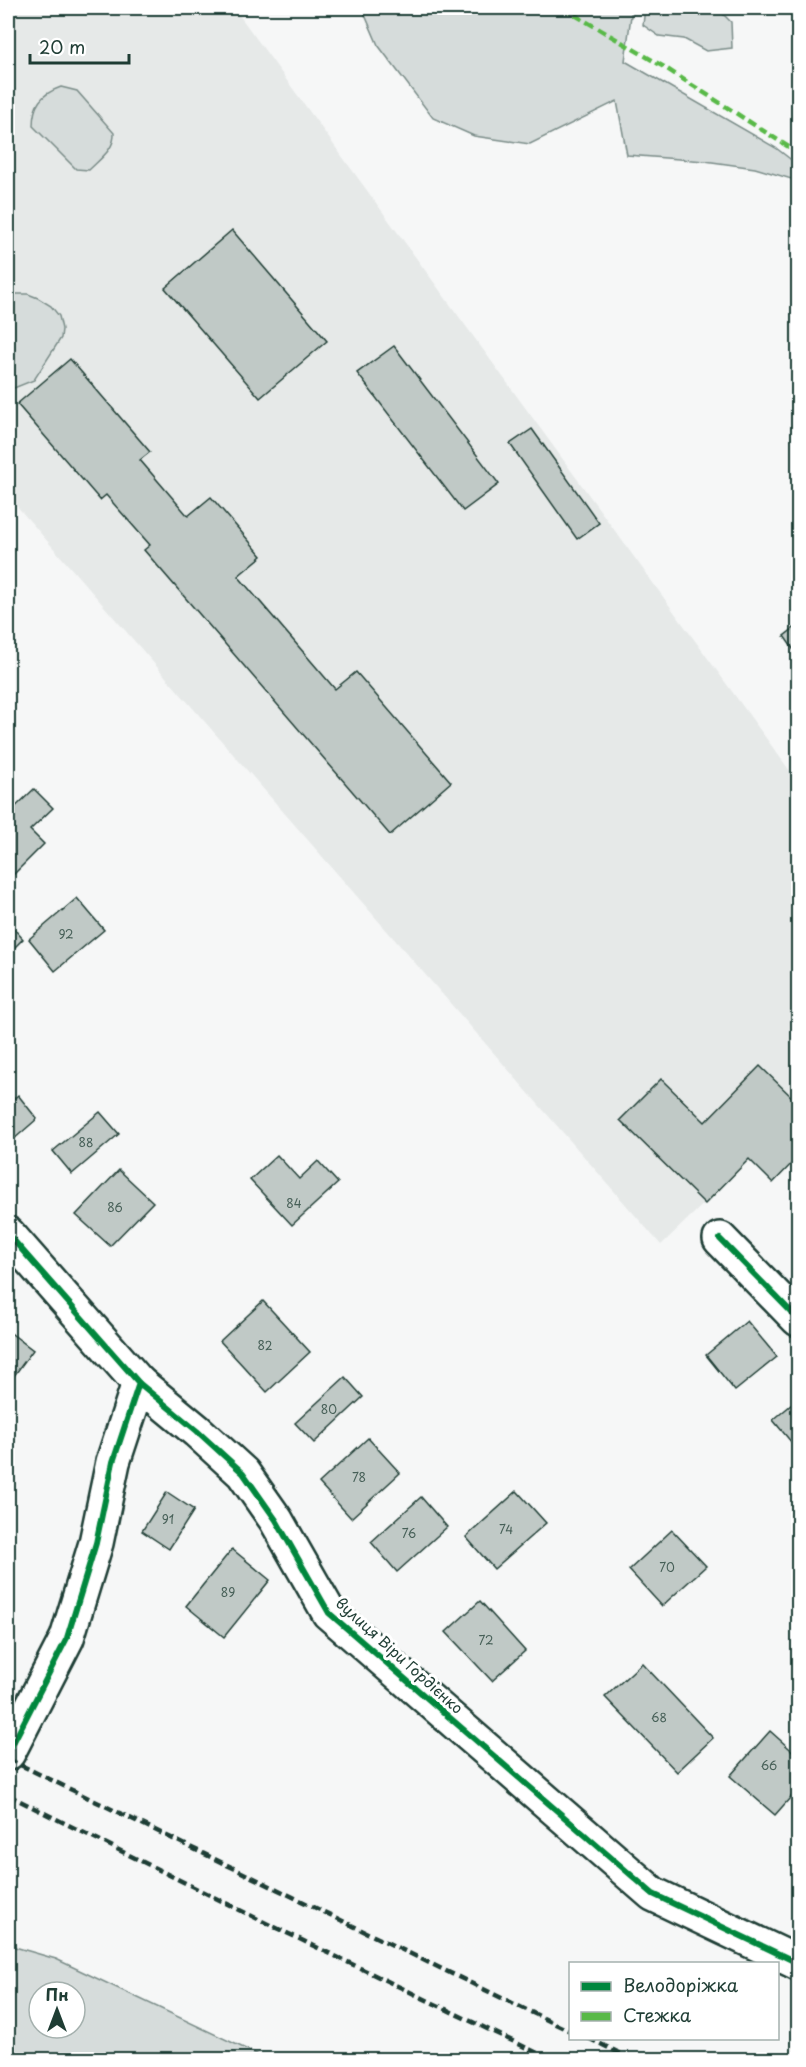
<svg xmlns="http://www.w3.org/2000/svg" width="806" height="2067" font-family="'Playpen Sans',sans-serif">
	<style>
		.built { fill: #e6e9e8 }
		.green { fill: #d6dcdb; stroke: #7a8c88; stroke-width: 1.5; fill-rule: evenodd }
		.building { fill: #c0c9c6; stroke: #1f3d34; stroke-width: 1.5 }
		.lines { fill: none; stroke-linecap: round; stroke-linejoin: round }
		.minor-casing { stroke: #1f3d34; stroke-width: 38 }
		.tertiary-casing { stroke: #1f3d34; stroke-width: 38 }
		.minor { stroke: #fff; stroke-width: 33 }
		.tertiary { stroke: #fff; stroke-width: 33 }
		.rail { stroke: #1f3d34; stroke-width: 4.5; stroke-dasharray: 9 4.5; stroke-linecap: butt }
		.quiet { stroke: #58b947; stroke-width: 4.5; stroke-dasharray: 9 4.5; stroke-linecap: butt }
		.cycleway-casing { stroke: #fff; stroke-width: 10 }
		.cycleway { stroke: #00873e; stroke-width: 6 }
		.labels { text-anchor: middle; stroke-width: 6; stroke-linejoin: round; paint-order: stroke }
		.number-label { font-size: 12px; fill: #476058 }
		.street-label { font-size: 15px; fill: #1f3d34; stroke: #fff }
	</style>
	<rect width="100%" height="100%" fill="#f6f7f7"/>
	<filter id="ink" filterUnits="userSpaceOnUse"><feTurbulence type="fractalNoise" baseFrequency=".0167" numOctaves="2"/><feDisplacementMap in="SourceGraphic" scale="12" xChannelSelector="R" yChannelSelector="G"/><feConvolveMatrix kernelMatrix="1 2 1 2 8 2 1 2 1" color-interpolation-filters="sRGB"/></filter>
	<g filter="url(#ink)">
		<path class="built" d="M16,8H234L798,782V1157L773,1183L749,1160L661,1245L8,496V15Z"/>
		<g class="green">
			<path d="M362,8H632L625,61L776,148L794,162L798,181L755,168L705,161L627,155L617,101L530,144L474,136L433,118L378,45Z"/>
			<path d="M645,8H717L731,22L732,48L706,51L684,39L659,36L643,25Z"/>
			<path d="M61,87L77,91L114,133C115,149 100,159 89,170L76,169L33,126C33,105 41,94 61,87Z"/>
			<path d="M11,294H28L38,298L51,306L59,316L62,329L61,338L34,380L14,388L8,386V299Z"/>
			<path d="M8,1945L56,1959L267,2059H8ZM39,1992H75V2028H39Z"/>
		</g>
		<g class="building">
			<path d="M232,230L327,341L260,398L165,288Z"/>
			<path d="M394,346L499,484L463,511L357,373Z"/>
			<path d="M70,359L150,452L140,460L188,516L211,497L262,556L238,576L335,689L356,672L451,782L390,835L144,550L150,545L106,495L100,500L17,404Z"/>
			<path d="M532,429L599,523L577,539L510,444Z"/>
			<path d="M798,625V656L784,636Z"/>
			<path d="M34,789L53,808L30,830L44,844L8,880V814Z"/>
			<path d="M77,898L104,930L55,971L29,939Z"/>
			<path d="M8,922L23,939L8,954Z"/>
			<path d="M760,1066L798,1103V1157L773,1183L749,1159L705,1204L620,1120L661,1079L705,1122Z"/>
			<path d="M18,1095L37,1119L13,1140L8,1133V1104Z"/>
			<path d="M100,1112L119,1134L72,1174L53,1151Z"/>
			<path d="M277,1155L299,1179L318,1161L338,1183L292,1225L250,1180Z"/>
			<path d="M119,1170L153,1202L110,1246L76,1215Z"/>
			<path d="M263,1301L310,1352L267,1392L220,1341Z"/>
			<path d="M747,1321L777,1357L735,1391L706,1355Z"/>
			<path d="M8,1331L33,1350L8,1384Z"/>
			<path d="M345,1377L363,1397L314,1443L295,1423Z"/>
			<path d="M798,1399V1448L797,1449L773,1420Z"/>
			<path d="M368,1438L400,1473L351,1518L319,1483Z"/>
			<path d="M517,1491L546,1523L494,1569L466,1537Z"/>
			<path d="M167,1492L194,1510L169,1549L142,1531Z"/>
			<path d="M421,1497L447,1527L397,1572L371,1542Z"/>
			<path d="M672,1530L706,1566L662,1606L629,1570Z"/>
			<path d="M232,1549L270,1580L224,1637L186,1606Z"/>
			<path d="M480,1601L525,1651L492,1681L446,1632Z"/>
			<path d="M642,1663L713,1738L677,1772L605,1697Z"/>
			<path d="M770,1731L798,1756V1789L775,1815L730,1776Z"/>
		</g>
		<g class="lines">
			<g class="minor-casing">
				<g id="minor">
					<path d="M8,1234L139,1383"/>
					<path d="M720,1239L798,1319"/>
				</g>
			</g>
			<g class="tertiary-casing">
				<path id="tertiary" d="M8,1753L67,1638L96,1543L113,1462L139,1383L197,1431L243,1473L276,1520L329,1613L653,1894L798,1963"/>
			</g>
			<use href="#minor" class="minor"/>
			<use href="#tertiary" class="tertiary"/>
			<g class="rail">
				<path d="M8,1759L570,2031"/>
				<path d="M8,1795L264,1922L552,2060"/>
				<path d="M588,2038L634,2060"/>
			</g>
			<path class="quiet" d="M563,8L664,67L798,153"/>
			<g class="cycleway-casing">
				<g id="cycleway">
					<path d="M8,1234L139,1383L197,1431L243,1473L276,1520L329,1613L653,1894L798,1963"/>
					<path d="M720,1239L798,1319"/>
					<path d="M8,1753L67,1638L96,1543L113,1462L139,1383"/>
				</g>
			</g>
			<use href="#cycleway" class="cycleway"/>
		</g>
	</g>
	<g class="labels">
		<g class="number-label">
			<text x="66" y="939">92</text>
			<text x="86" y="1147">88</text>
			<text x="294" y="1208">84</text>
			<text x="115" y="1212">86</text>
			<text x="265" y="1350">82</text>
			<text x="329" y="1414">80</text>
			<text x="359" y="1482">78</text>
			<text x="168" y="1524">91</text>
			<text x="506" y="1534">74</text>
			<text x="409" y="1538">76</text>
			<text x="667" y="1572">70</text>
			<text x="228" y="1597">89</text>
			<text x="486" y="1645">72</text>
			<text x="659" y="1722">68</text>
			<text x="769" y="1770">66</text>
		</g>
		<g class="street-label">
			<text transform="translate(399 1656) rotate(42)" y="5">вулиця Віри Гордієнко</text>
		</g>
	</g>
	<rect width="806" height="2067" fill="none" stroke="#fff" stroke-width="30"/>
	<rect x="15" y="15" width="776" height="2037" fill="none" stroke="#1f3d34" stroke-width="2" filter="url(#ink)"/>
	<rect x="569" y="1962" width="210" height="78" fill="#ffffff" stroke="#a5b1ae" stroke-width="1.5"/>
	<rect x="581" y="1982" width="30" height="9" fill="#00873e" stroke="#a5b1ae" stroke-width="1.5"/>
	<text x="623" y="1992" font-size="18" fill="#1f3d34">Велодоріжка</text>
	<rect x="581" y="2012" width="30" height="9" fill="#58b947" stroke="#a5b1ae" stroke-width="1.5"/>
	<text x="623" y="2022" font-size="18" fill="#1f3d34">Стежка</text>
	<g transform="translate(57 2010)"><circle r="28" fill="#ffffff" stroke="#a5b1ae" stroke-width="1.5"/>
	<path d="M0-4.5L10 22L0 15L-10 22Z" fill="#1f3d34"/>
	<text y="-9" font-size="16" font-weight="bold" text-anchor="middle" fill="#1f3d34">Пн</text>
	</g>
	<path d="M30 54v9h99v-9" fill="none" stroke="#1f3d34" stroke-width="3"/>
	<text x="39" y="54" font-size="18" fill="#1f3d34" stroke="#ffffff" stroke-width="4.5" paint-order="stroke">20 m</text>
</svg>
